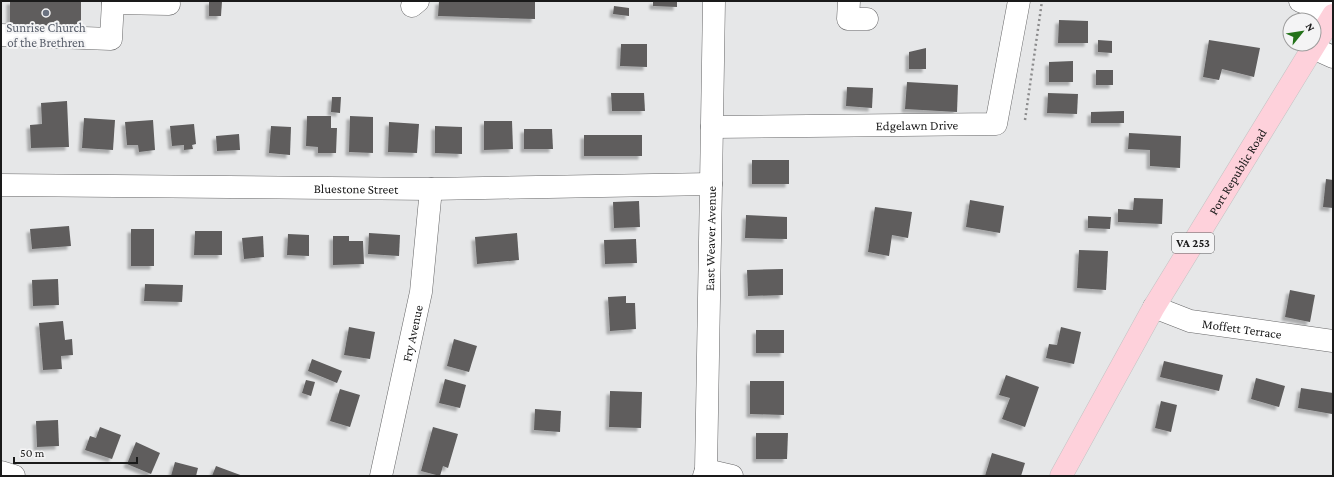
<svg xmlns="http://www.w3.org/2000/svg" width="1334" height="477" font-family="'Crimson Pro',serif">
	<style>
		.building { fill: #5e5d5d; filter: url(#shadow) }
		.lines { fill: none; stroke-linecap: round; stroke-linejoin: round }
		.minor-casing { stroke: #676768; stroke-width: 23 }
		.major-casing { stroke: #c3c3c3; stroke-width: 23 }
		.path { stroke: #8b8b8c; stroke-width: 2.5; stroke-dasharray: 2 3; stroke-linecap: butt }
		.minor { stroke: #fff; stroke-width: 22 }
		.major { stroke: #fed1db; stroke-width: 22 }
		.worship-dot { fill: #6b7280; stroke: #f4f4f5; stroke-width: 1.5 }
		.labels { text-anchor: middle; stroke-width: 4; stroke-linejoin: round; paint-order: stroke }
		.shield { fill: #f4f4f5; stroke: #5b5b5c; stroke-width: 1 }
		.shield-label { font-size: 12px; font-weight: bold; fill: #1a1a1a }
		.worship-label { font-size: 13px; fill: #5b616d; stroke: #f4f4f5 }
		.street-label { font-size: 13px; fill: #1a1a1a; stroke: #f4f4f5 }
	</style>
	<defs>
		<filter id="shadow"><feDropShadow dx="-3.5" dy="3.5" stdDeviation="1" flood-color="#0004"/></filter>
	</defs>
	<rect width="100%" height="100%" fill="#e6e7e8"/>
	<g class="building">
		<rect x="10" y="1" width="71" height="24"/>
		<path d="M209,1H222L221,16H209Z"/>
		<path d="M439,1H535V19L438,16Z"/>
		<path d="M653,1H677V7L653,6Z"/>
		<path d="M614,6L629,8V16L613,14Z"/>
		<path d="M1059,20L1088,21V43H1058Z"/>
		<path d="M1098,40L1112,41V53L1098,52Z"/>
		<path d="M1209,40L1260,48L1254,77L1222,69L1219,80L1203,77Z"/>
		<path d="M621,44H647V67L620,66Z"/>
		<path d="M926,48V69H909V52Z"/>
		<path d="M1073,61V82H1049V62Z"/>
		<rect x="1096" y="70" width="17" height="15"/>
		<path d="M907,82L958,85L957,112L905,109Z"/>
		<path d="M847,87L873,88L872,108L846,106Z"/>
		<path d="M611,93H644L645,111H612Z"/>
		<path d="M1048,93L1078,94L1077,114L1047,113Z"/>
		<path d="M332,97H341L340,113L331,112Z"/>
		<path d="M67,101L69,147L31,148L30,125L42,124L41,103Z"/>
		<path d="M1124,111V123H1091V112Z"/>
		<path d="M307,116H331V128H337L336,153H318V147L306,146Z"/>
		<path d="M350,116L373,117V153L349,152Z"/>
		<path d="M84,118L115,120L113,150L82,148Z"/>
		<path d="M153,120L155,150L139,152L138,145H127L125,122Z"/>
		<path d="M484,121H512L513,149L484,150Z"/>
		<path d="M389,122L419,124L417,153L388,152Z"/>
		<path d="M194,124L196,144L192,145L193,149L184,150V145L172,146L170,126Z"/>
		<path d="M271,126L291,127L290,155L269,153Z"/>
		<path d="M435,126L462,127V154L435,153Z"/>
		<path d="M524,129H552L553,149H524Z"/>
		<path d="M1129,133L1181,136L1180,168L1150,166V150L1128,149Z"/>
		<path d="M239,134L240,150L217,151L216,136Z"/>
		<rect x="584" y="135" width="58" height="21"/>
		<rect x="752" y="160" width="37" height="24"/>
		<path d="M1326,179L1333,180V208L1323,207Z"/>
		<path d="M1134,198L1163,199L1162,224L1118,222V209L1133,210Z"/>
		<path d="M970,200L1004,206L1000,233L966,227Z"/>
		<path d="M639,201L640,227L614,228L613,202Z"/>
		<path d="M875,207L912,212L908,238L892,235L889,256L868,252Z"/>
		<path d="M746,215L787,217V239L745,238Z"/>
		<path d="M1088,216L1111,217L1110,229L1088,228Z"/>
		<path d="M69,226L71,246L32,249L30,229Z"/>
		<rect x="131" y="229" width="23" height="37"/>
		<path d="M195,231H222V255H194Z"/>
		<path d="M369,233L400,235L399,256L368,254Z"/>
		<path d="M517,233L519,260L477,264L475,237Z"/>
		<path d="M288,234L309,235V256L287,255Z"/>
		<path d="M263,236L264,257L244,259L242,238Z"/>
		<path d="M333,236H349V241H363L364,264L333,265Z"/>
		<path d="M636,239L637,263L605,264L604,240Z"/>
		<path d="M1079,250L1108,251L1106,290L1077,288Z"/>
		<path d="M783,269V295L748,296L747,270Z"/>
		<path d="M58,279L59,305L33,306L32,280Z"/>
		<path d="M145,284L183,285L182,302L144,301Z"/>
		<path d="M1290,290L1315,295L1310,322L1285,317Z"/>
		<path d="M626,296V303H635L636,329L610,331L608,297Z"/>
		<path d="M63,321L65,340L72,339L73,355L61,356L62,369L43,370L39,323Z"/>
		<path d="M349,327L375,332L370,359L344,355Z"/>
		<path d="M1061,327L1081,332L1074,364L1046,358L1049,344L1057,345Z"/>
		<rect x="756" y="330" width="28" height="23"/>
		<path d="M454,339L477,346L469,372L447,366Z"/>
		<path d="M312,359L342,371L337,383L308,371Z"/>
		<path d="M1164,361L1223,375L1219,391L1160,377Z"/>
		<path d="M1006,375L1039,387L1025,427L1002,419L1010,398L999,395Z"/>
		<path d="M1256,378L1285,386L1279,407L1251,399Z"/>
		<path d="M445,379L466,385L460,408L439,403Z"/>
		<path d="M306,380L315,382L311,396L302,393Z"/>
		<path d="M750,381H784V415L750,414Z"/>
		<path d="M1301,388L1333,393L1332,414L1298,408Z"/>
		<path d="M340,389L360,395L350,427L330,421Z"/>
		<path d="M610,391L642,392L641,428L609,427Z"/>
		<path d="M1161,401L1177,405L1171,432L1155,428Z"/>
		<path d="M535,409L561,411L560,432L534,430Z"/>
		<path d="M58,420L59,446L37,447L36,421Z"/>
		<path d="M100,427L121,435L112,459L85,450L90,436L96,438Z"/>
		<path d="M433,427L458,434L448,468L443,466L440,476L421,471Z"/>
		<path d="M756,433H788L787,459H756Z"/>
		<path d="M136,442L160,453L151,474L127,464Z"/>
		<path d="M992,453L1025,463L1021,476H985Z"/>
		<path d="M175,462L198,468L196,476H171Z"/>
		<path d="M216,466L243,476H212Z"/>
	</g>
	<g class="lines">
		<g class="minor-casing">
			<g id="minor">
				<path d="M849,1L848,19H867"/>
				<path d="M1300,1L1333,14"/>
				<path d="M113,3L169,4"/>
				<path d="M412,6L418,1"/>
				<path d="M1,35L111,39L113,1"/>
				<path d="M1313,48L1333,57"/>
				<path id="s1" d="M712,127L996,124L1019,1"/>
				<path id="s2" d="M1,185L431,189L711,184"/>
				<path id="s3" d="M1154,307L1190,321L1333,341"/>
				<path d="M706,470L732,476"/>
				<path d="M1,472L14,476"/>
				<path id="s4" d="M381,476L421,292L431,189"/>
				<path id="s5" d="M704,476L706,470L711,184L714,1"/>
			</g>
		</g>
		<g class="major-casing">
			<g id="major">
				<path id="s6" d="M1061,476L1154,307L1333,15"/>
			</g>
		</g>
		<path class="path" d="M1025,120L1042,1"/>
		<use href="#minor" class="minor"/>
		<use href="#major" class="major"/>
	</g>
	<circle class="worship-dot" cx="46" cy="13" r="4"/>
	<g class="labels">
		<rect class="shield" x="1172" y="233" width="42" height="20" rx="3"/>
		<g class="shield-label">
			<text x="1193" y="247">VA 253</text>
		</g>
		<g class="worship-label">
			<text x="46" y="32">Sunrise Church<tspan x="46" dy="15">of the Brethren</tspan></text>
		</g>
		<g class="street-label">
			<text dy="5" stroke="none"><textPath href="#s1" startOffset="205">Edgelawn Drive</textPath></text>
			<text dy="5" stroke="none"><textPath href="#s6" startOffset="352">Port Republic Road</textPath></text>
			<text dy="5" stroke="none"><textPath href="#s2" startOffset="355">Bluestone Street</textPath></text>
			<text dy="5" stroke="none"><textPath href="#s5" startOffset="238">East Weaver Avenue</textPath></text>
			<text dy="5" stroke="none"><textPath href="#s3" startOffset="91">Moffett Terrace</textPath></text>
			<text dy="5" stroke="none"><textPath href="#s4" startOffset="146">Fry Avenue</textPath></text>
		</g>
	</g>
	<rect width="1334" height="477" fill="none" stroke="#1a1a1a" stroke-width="4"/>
	<g transform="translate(1302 32) rotate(60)"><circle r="19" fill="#f4f4f5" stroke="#9d9d9d"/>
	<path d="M0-3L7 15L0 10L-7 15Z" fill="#237219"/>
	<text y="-6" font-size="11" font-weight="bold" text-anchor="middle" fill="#1a1a1a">N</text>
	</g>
	<path d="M14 457v6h123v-6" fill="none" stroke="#1a1a1a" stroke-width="2"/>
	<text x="20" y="457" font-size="12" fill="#1a1a1a" stroke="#f4f4f5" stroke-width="3" paint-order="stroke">50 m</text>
</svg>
